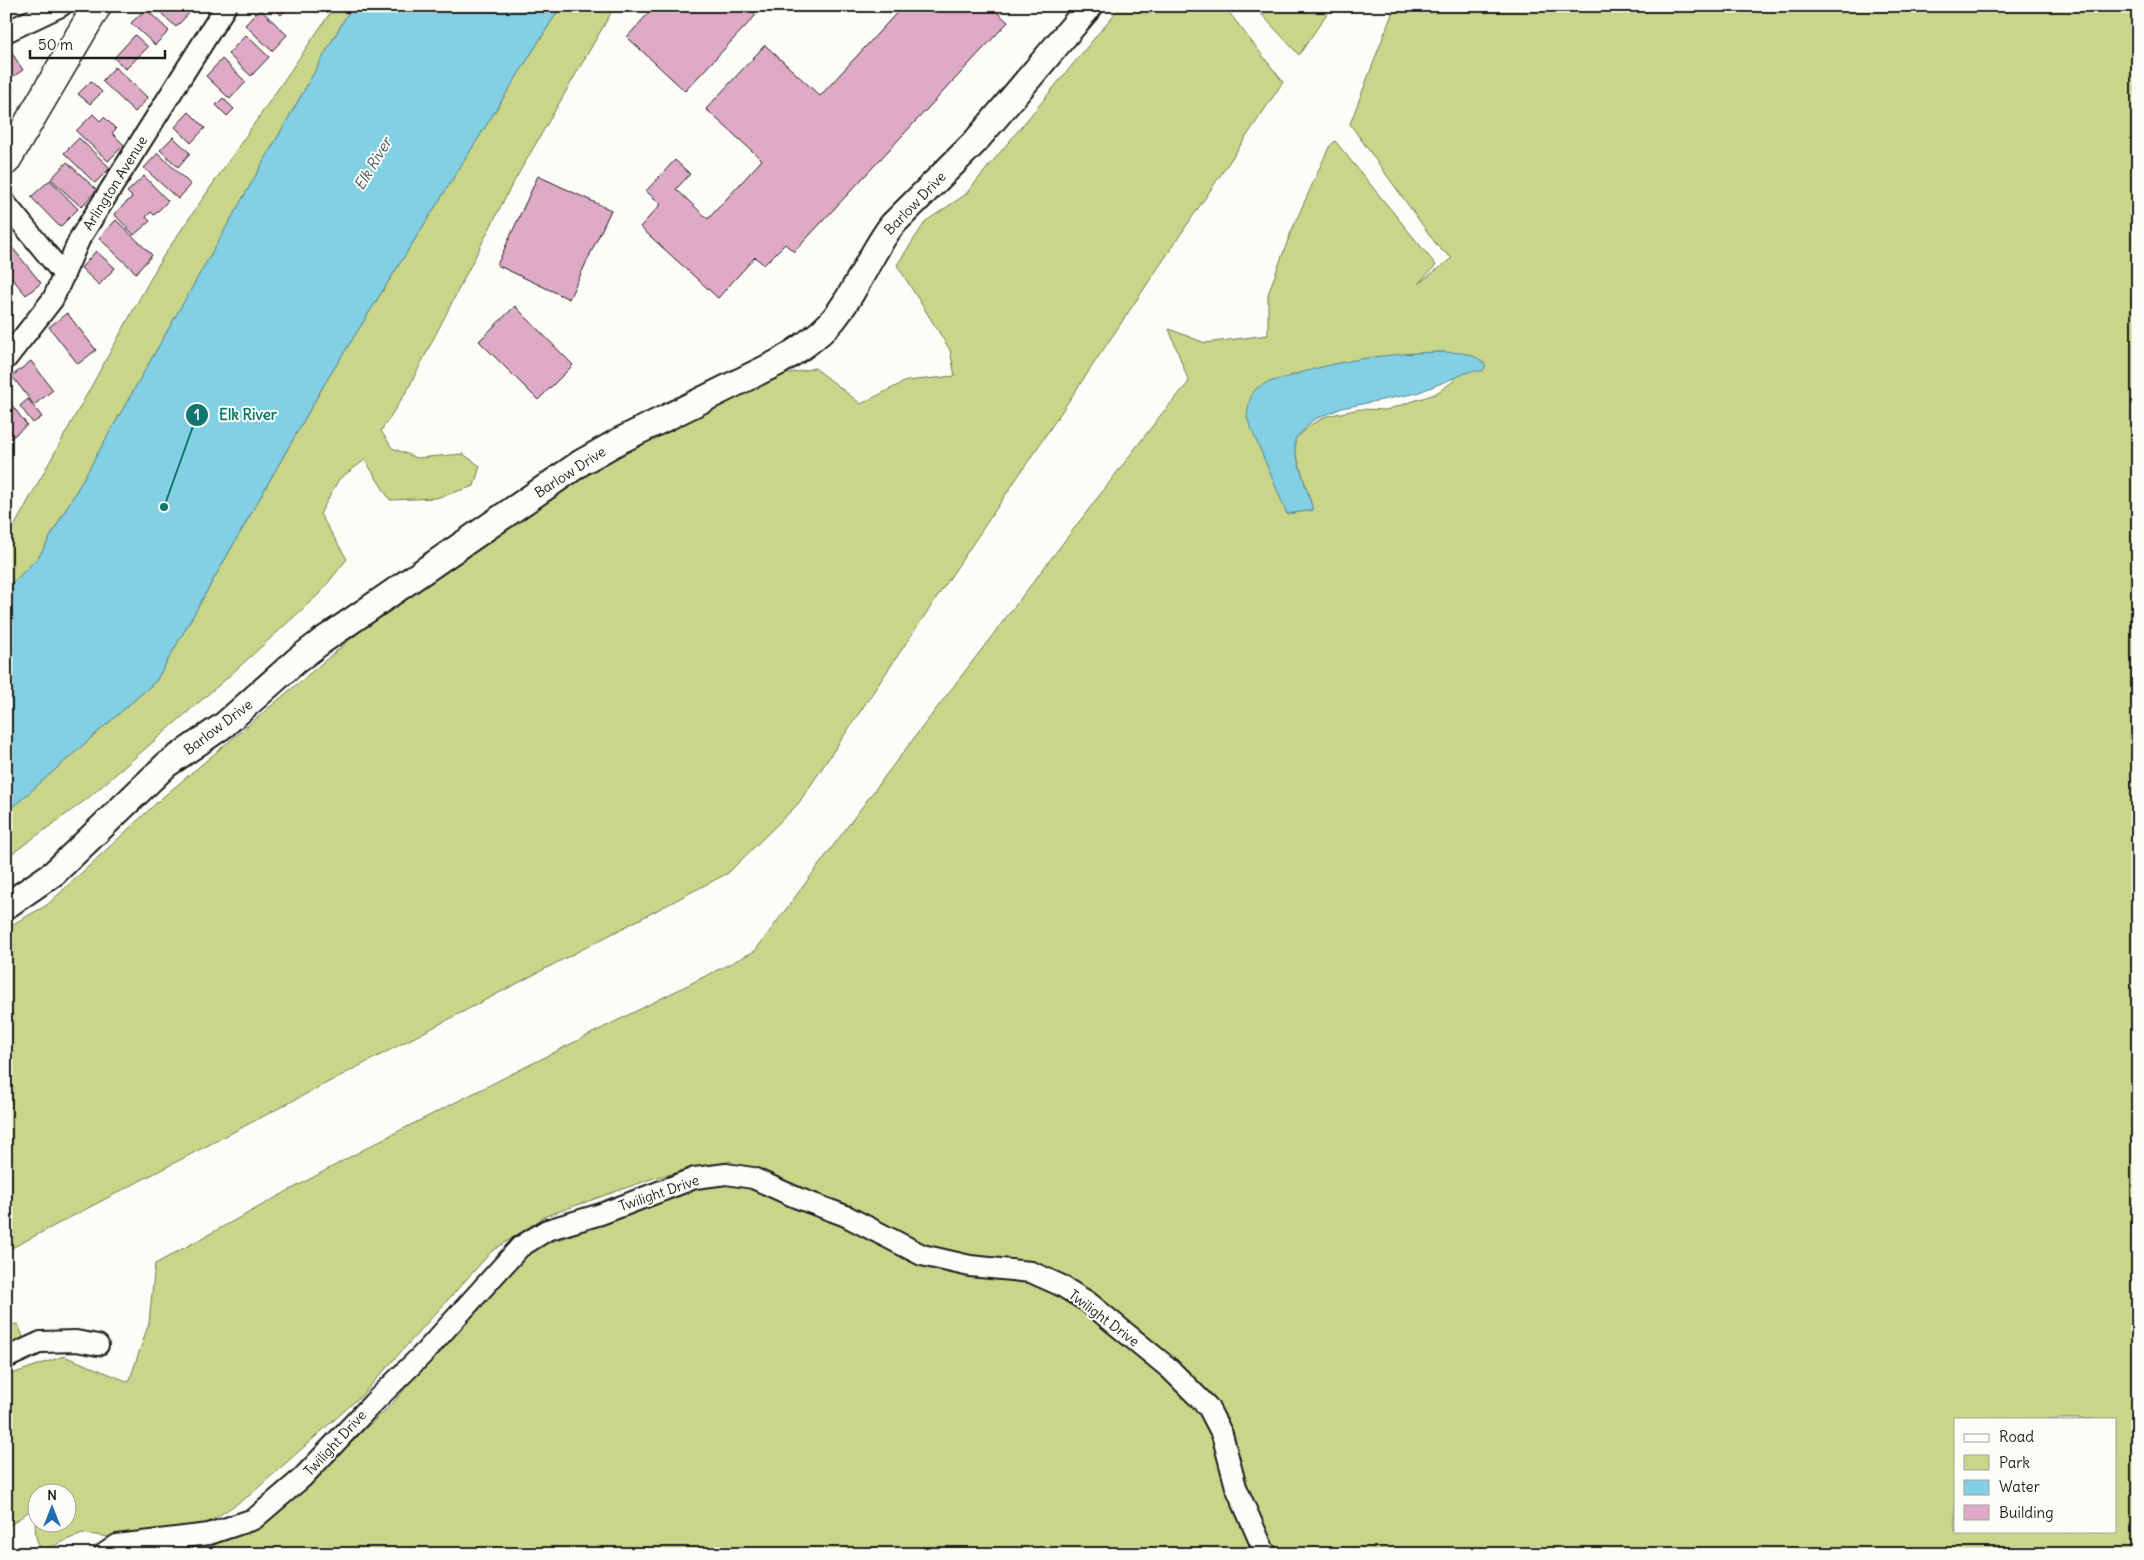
<svg xmlns="http://www.w3.org/2000/svg" width="2144" height="1560" font-family="Delius,sans-serif">
	<style>
		.green { fill: #c9d68a; stroke: #727953; fill-rule: evenodd }
		.water { fill: #83cfe3; stroke: #5a8793 }
		.building { fill: #deaac6; stroke: #1c1c1c }
		.lines { fill: none; stroke-linecap: round; stroke-linejoin: round }
		.minor-casing { stroke: #1c1c1c; stroke-width: 24 }
		.tertiary-casing { stroke: #1c1c1c; stroke-width: 29 }
		.primary-casing { stroke: #1c1c1c; stroke-width: 31 }
		.minor { stroke: #fdfcf7; stroke-width: 20 }
		.tertiary { stroke: #fdfcf7; stroke-width: 25 }
		.primary { stroke: #fdfcf7; stroke-width: 28 }
		.labels { text-anchor: middle; stroke-width: 4; stroke-linejoin: round; paint-order: stroke }
		.street-label { font-size: 14px; fill: #1c1c1c; stroke: #fdfcf7 }
		.water-label { font-size: 15px; font-style: italic; fill: #405b62; stroke: #fdfcf7 }
		.leader { fill: none; stroke: #0f766e; stroke-width: 2 }
		.callout-dot { fill: #0f766e; stroke: #fdfcf7; stroke-width: 2 }
		.mark-label { font-size: 15px; text-anchor: middle; font-weight: bold; fill: #fff }
		.callout-label { font-size: 15px; text-anchor: middle; font-weight: bold; fill: #0f766e; stroke: #fdfcf7; stroke-width: 4; stroke-linejoin: round; paint-order: stroke }
	</style>
	<rect width="100%" height="100%" fill="#fdfcf7"/>
	<filter id="ink" filterUnits="userSpaceOnUse"><feTurbulence type="fractalNoise" baseFrequency=".02" numOctaves="2"/><feDisplacementMap in="SourceGraphic" scale="10" xChannelSelector="R" yChannelSelector="G"/><feConvolveMatrix kernelMatrix="1 2 1 2 8 2 1 2 1" color-interpolation-filters="sRGB"/></filter>
	<g filter="url(#ink)">
		<g class="green">
			<path d="M335,6H352L40,555L6,590V532L16,523L162,258Z"/>
			<path d="M561,6H615L508,192L408,389L381,431L392,448L417,458L463,454L480,466L474,486L436,498L390,500L365,460L339,479L320,514L347,559L319,594L227,678L87,799L6,858V813L156,681L325,383Z"/>
			<path d="M1121,6H1224L1283,82L798,804L728,873L6,1251V928L47,905L163,797L397,600L505,530L656,428L782,375L815,368L861,404L906,381L955,376L950,350L897,265L926,221L965,195Z"/>
			<path d="M1254,6H1332L1299,55Z"/>
			<path d="M1395,6H2138V1554H163L210,1548L293,1497L392,1404L493,1284L536,1247L564,1238L668,1192L730,1179L731,1161L654,1178L546,1216L492,1251L362,1395L250,1495L200,1528L116,1538L82,1533L43,1551C32,1538 36,1522 36,1506L8,1527L6,1533V1376L64,1356L129,1382L149,1323L155,1264L381,1140L755,951L885,776L1160,416L1189,382L1169,329L1205,343L1268,335V294L1291,232L1329,147L1335,141L1436,265L1418,284L1452,258L1439,248L1350,124ZM1442,352L1454,353V381L1435,394L1386,410L1360,409L1327,416L1312,424L1295,439V450L1313,510L1287,514L1292,375C1342,362 1390,353 1442,352ZM1955,1419H2115V1531H1955ZM38,1492H68V1522H38Z"/>
			<path d="M18,1324L27,1347L6,1356V1326Z"/>
		</g>
		<g class="water">
			<path d="M352,6H561L325,383L156,681L6,813V590L40,555Z"/>
			<path d="M1442,352C1462,353 1471,351 1486,365L1483,371H1471L1417,393L1342,408L1313,420L1295,439V451L1313,510L1287,514L1247,418C1248,409 1249,395 1256,389C1264,382 1277,380 1288,377C1338,360 1389,353 1442,352Z"/>
		</g>
		<g class="building">
			<path d="M168,6H196L176,27L161,13Z"/>
			<path d="M272,6H290L281,15Z"/>
			<path d="M655,6H746L756,15L685,91L627,37Z"/>
			<path d="M903,6H990L1008,22L794,252L785,244L764,265L755,257L718,298L640,227L661,204L646,191L675,160L690,174L676,189L708,219L762,160L706,109L765,45L820,96Z"/>
			<path d="M146,9L169,31L155,45L131,23Z"/>
			<path d="M260,9L287,35L272,51L245,25Z"/>
			<path d="M135,35L148,47L126,69L114,58Z"/>
			<path d="M246,35L269,57L251,76L228,54Z"/>
			<path d="M8,47L23,70L6,81V48Z"/>
			<path d="M222,59L246,82L230,99L206,76Z"/>
			<path d="M115,67L148,98L135,112L102,81Z"/>
			<path d="M91,81L102,92L90,104L78,94Z"/>
			<path d="M6,85L14,89L6,102Z"/>
			<path d="M223,98L234,109L227,116L216,105Z"/>
			<path d="M189,112L205,128L191,143L175,127Z"/>
			<path d="M93,114L100,121L104,117L116,129L112,133L124,145L108,161L76,131Z"/>
			<path d="M173,137L190,153L178,167L160,150Z"/>
			<path d="M79,138L110,168L95,183L64,153Z"/>
			<path d="M158,153L191,185L178,199L144,168Z"/>
			<path d="M67,162L97,190L81,207L51,179Z"/>
			<path d="M144,176L168,201L154,215L151,212L146,217L150,221L134,235L114,214L132,197L127,192Z"/>
			<path d="M538,176L611,210L569,299L497,265Z"/>
			<path d="M50,180L78,209L60,227L31,197Z"/>
			<path d="M116,220L152,255L136,273L99,238Z"/>
			<path d="M6,240L41,283L26,295L6,271Z"/>
			<path d="M96,251L115,268L99,285L81,268Z"/>
			<path d="M515,306L573,365L538,400L479,341Z"/>
			<path d="M67,313L96,350L78,364L49,327Z"/>
			<path d="M31,361L53,390L34,405L12,376Z"/>
			<path d="M28,399L42,417L33,423L20,406Z"/>
			<path d="M11,404L27,425L11,438L6,433V408Z"/>
		</g>
		<g class="lines">
			<g class="minor-casing">
				<g id="minor">
					<path d="M6,32L61,6"/>
					<path d="M6,204L64,275"/>
					<path d="M6,359L53,299L80,238L226,6"/>
					<path d="M6,1358L41,1342L76,1341L98,1345"/>
					<path d="M104,1554L117,1545L209,1534L254,1519L302,1478L373,1403L425,1352L520,1247L547,1230L601,1214L695,1178L726,1174L753,1178L795,1197L846,1216L922,1255L970,1266L1031,1272L1060,1285L1088,1302L1170,1369L1208,1407L1222,1434L1236,1487L1264,1551L1267,1554"/>
				</g>
			</g>
			<g class="tertiary-casing">
				<path id="tertiary" d="M6,906L54,873L166,765L224,725L296,661L322,641L582,462L619,441L779,362C798,350 818,337 833,320C857,291 869,255 892,225L975,142L1090,6"/>
			</g>
			<g class="primary-casing">
				<path id="primary" d="M6,161L97,6"/>
			</g>
			<use href="#minor" class="minor"/>
			<use href="#tertiary" class="tertiary"/>
			<use href="#primary" class="primary"/>
		</g>
	</g>
	<g class="labels">
		<g class="street-label">
			<text transform="translate(115 183) rotate(-58)" y="5">Arlington Avenue</text>
			<text transform="translate(915 203) rotate(-46)" y="5">Barlow Drive</text>
			<text transform="translate(570 472) rotate(-33)" y="5">Barlow Drive</text>
			<text transform="translate(218 727) rotate(-37)" y="5">Barlow Drive</text>
			<text transform="translate(659 1193) rotate(-19)" y="5">Twilight Drive</text>
			<text transform="translate(1104 1318) rotate(37)" y="5">Twilight Drive</text>
			<text transform="translate(335 1443) rotate(-47)" y="5">Twilight Drive</text>
		</g>
		<g class="water-label">
			<text transform="translate(373 164) rotate(-59)" y="5">Elk River</text>
		</g>
	</g>
	<path class="leader" d="M164 507L197 415"/>
	<g class="callout-dot">
		<circle cx="164" cy="507" r="5"/>
		<circle cx="197" cy="415" r="12"/>
	</g>
	<g class="mark-label">
		<text x="197" y="420">1</text>
	</g>
	<g class="callout-label">
		<text x="248" y="420">Elk River</text>
	</g>
	<rect width="2144" height="1560" fill="none" stroke="#fdfcf7" stroke-width="25"/>
	<rect x="12" y="12" width="2119" height="1535" fill="none" stroke="#1c1c1c" stroke-width="2" filter="url(#ink)"/>
	<rect x="1954" y="1418" width="162" height="115" fill="#fdfcf7" stroke="#a3a29f"/>
	<rect x="1964" y="1434" width="25" height="8" fill="#fdfcf7" stroke="#a3a29f"/>
	<text x="1999" y="1442" font-size="15" fill="#1c1c1c">Road</text>
	<rect x="1964" y="1455" width="25" height="15" fill="#c9d68a" stroke="#a3a29f"/>
	<text x="1999" y="1468" font-size="15" fill="#1c1c1c">Park</text>
	<rect x="1964" y="1480" width="25" height="15" fill="#83cfe3" stroke="#a3a29f"/>
	<text x="1999" y="1492" font-size="15" fill="#1c1c1c">Water</text>
	<rect x="1964" y="1505" width="25" height="15" fill="#deaac6" stroke="#a3a29f"/>
	<text x="1999" y="1518" font-size="15" fill="#1c1c1c">Building</text>
	<g transform="translate(52 1508)"><circle r="24" fill="#fdfcf7" stroke="#a3a29f"/>
	<path d="M0-4L9 19L0 12L-9 19Z" fill="#1f6fb2"/>
	<text y="-8" font-size="14" font-weight="bold" text-anchor="middle" fill="#1c1c1c">N</text>
	</g>
	<path d="M30 50v8h135v-8" fill="none" stroke="#1c1c1c" stroke-width="2.5"/>
	<text x="38" y="50" font-size="15" fill="#1c1c1c" stroke="#fdfcf7" stroke-width="4" paint-order="stroke">50 m</text>
</svg>
